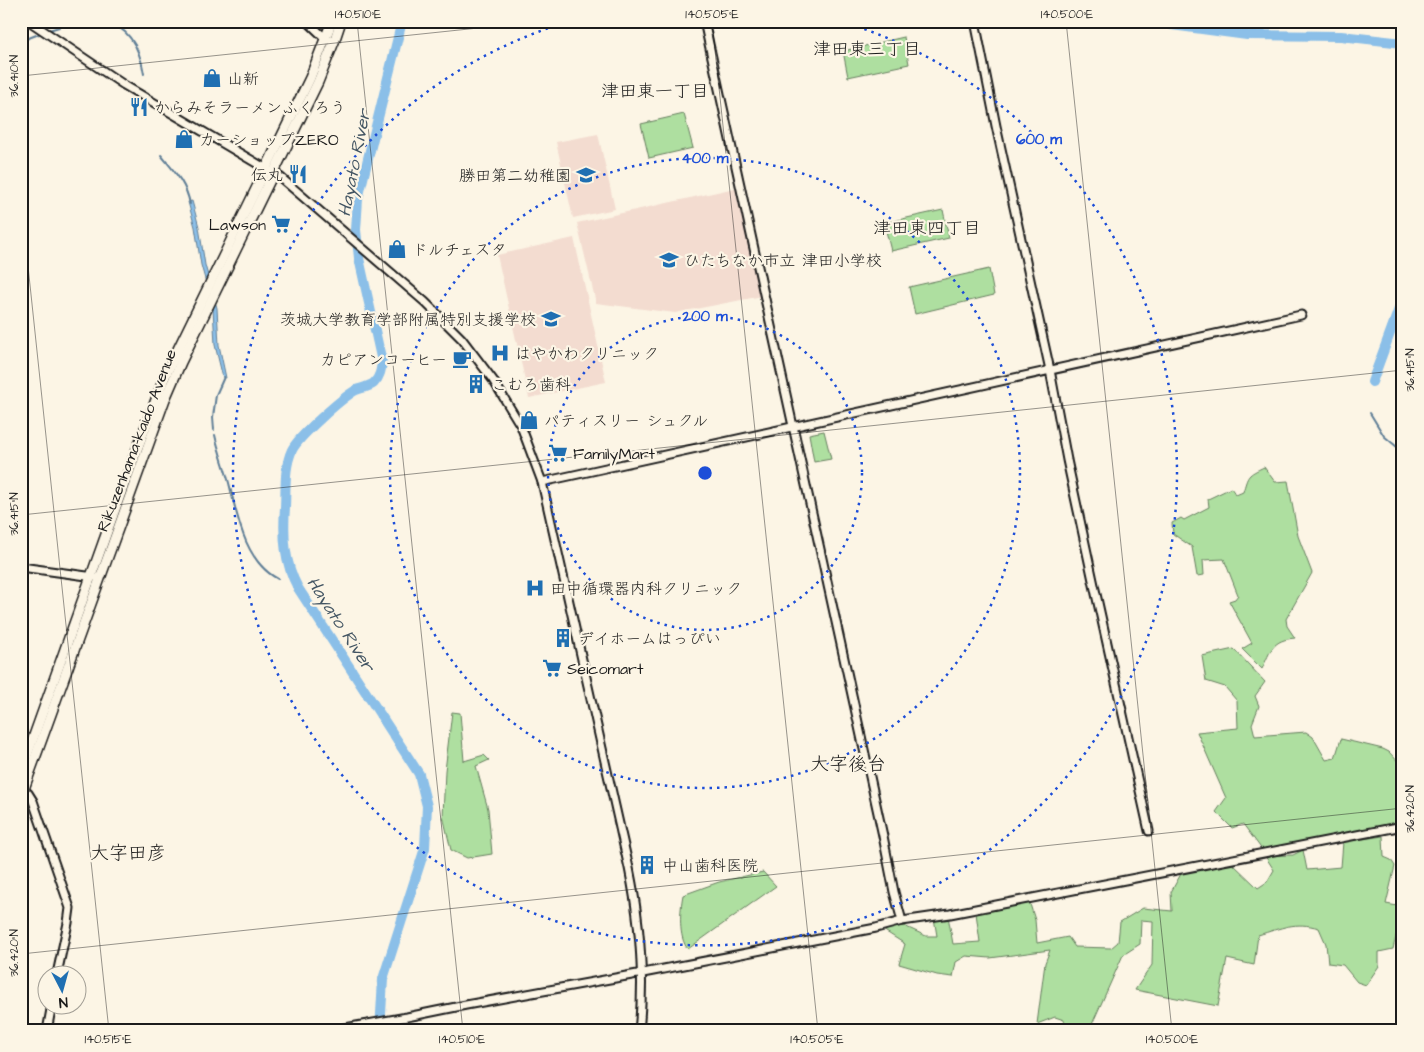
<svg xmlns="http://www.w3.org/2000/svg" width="1424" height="1052" font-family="'Architects Daughter','Klee One',sans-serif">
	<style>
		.built { fill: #f3dcd0 }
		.green { fill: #aedfa0; stroke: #657e5e }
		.water { fill: #8bbfe8; stroke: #5f7e96 }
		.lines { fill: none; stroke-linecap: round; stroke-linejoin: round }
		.stream { stroke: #5f7e96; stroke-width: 2 }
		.river { stroke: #8bbfe8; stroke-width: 10 }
		.secondary-casing { stroke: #1c1c1c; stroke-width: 11 }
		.highway-casing { stroke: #1c1c1c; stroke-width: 12 }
		.secondary { stroke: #fcf5e5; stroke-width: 7 }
		.highway { stroke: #fcf5e5; stroke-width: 9 }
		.ticks { fill: none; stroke: #1c1c1c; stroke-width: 1; stroke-opacity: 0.45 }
		.ring { fill: none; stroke: #1d4ed8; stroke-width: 2.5; stroke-dasharray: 2.5 5 }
		.labels { text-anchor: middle; stroke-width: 4.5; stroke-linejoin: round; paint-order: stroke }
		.poi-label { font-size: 16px; fill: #1c1c1c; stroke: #fcf5e5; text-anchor: start }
		.street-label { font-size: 16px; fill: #1c1c1c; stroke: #fcf5e5 }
		.neighbourhood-label { font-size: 18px; fill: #1c1c1c; stroke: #fcf5e5 }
		.water-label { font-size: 18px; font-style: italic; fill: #435563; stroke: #fcf5e5 }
		.quarter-label { font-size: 19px; fill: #1c1c1c; stroke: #fcf5e5 }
		.centre { fill: #1d4ed8; stroke: #fcf5e5; stroke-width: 2.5 }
		.ring-label { font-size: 15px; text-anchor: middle; font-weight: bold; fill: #1d4ed8; stroke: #fcf5e5; stroke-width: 4.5; stroke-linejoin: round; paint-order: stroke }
		.neatline { fill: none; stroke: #1c1c1c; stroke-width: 2 }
		.ticks-label { font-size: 12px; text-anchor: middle; fill: #1c1c1c }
	</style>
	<rect width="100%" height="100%" fill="#fcf5e5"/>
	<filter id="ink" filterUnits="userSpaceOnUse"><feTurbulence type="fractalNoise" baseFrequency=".02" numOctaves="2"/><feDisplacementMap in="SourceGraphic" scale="10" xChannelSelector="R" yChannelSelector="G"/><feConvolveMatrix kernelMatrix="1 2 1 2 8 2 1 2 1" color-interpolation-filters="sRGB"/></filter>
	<g filter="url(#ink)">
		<g class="built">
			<path d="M598,134L615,209L573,218L556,142Z"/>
			<path d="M735,188L762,296L675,313L596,303L577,223Z"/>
			<path d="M574,238L606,382L529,398L497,255Z"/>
		</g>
		<g class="green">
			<path d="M904,37L909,64L848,77L843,51Z"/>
			<path d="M684,114L693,148L649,158L641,124Z"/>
			<path d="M943,210L949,238L891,251L884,223Z"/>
			<path d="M989,269L994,295L915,314L909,287Z"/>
			<path d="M824,431L831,459L814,462L809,434Z"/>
			<path d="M1264,467L1275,482L1288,481L1298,536L1312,573L1286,619L1287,626L1295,638C1272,640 1271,650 1262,669L1242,649L1252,643L1229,601L1235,599L1238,595L1224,559L1203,560L1204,575L1197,576L1192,547L1173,534L1172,523L1181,518L1184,520L1209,507L1208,499L1231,488L1236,495L1243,492C1248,475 1247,475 1264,467Z"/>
			<path d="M1234,649L1265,682L1255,696L1259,706L1252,724L1255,736L1306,732L1313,737L1326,760L1335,758L1341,739L1383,749L1389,752L1403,767V824L1263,851L1243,824L1232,828L1216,812L1226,798L1197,732L1238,728L1237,701L1225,687L1206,681L1202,656Z"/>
			<path d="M452,712L460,713L464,761L484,755L489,760L476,766L488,809L492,854L467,858L451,850L443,816L445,771Z"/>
			<path d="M1383,836L1384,857L1391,860L1395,866L1386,904L1403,907L1393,949L1379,952V966L1366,985L1357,982L1343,965L1328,963L1326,944L1319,928C1295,921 1282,928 1258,935L1254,965L1227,959L1218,1006L1135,990L1152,965L1153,921L1141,920L1140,944L1123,955L1089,1031H1067L1064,1020L1055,1017L1037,1024L1045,963L1050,950L990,958L966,956L956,962L953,977L937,975L899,964L905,944L883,930L902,925L926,936H937L934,918L948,916L953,944L980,942L976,913L1029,901L1035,920L1037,943L1068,937L1075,947L1111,948L1118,942L1120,922L1143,908L1172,911L1171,892L1182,872L1231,862L1258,888L1267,882L1274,870L1265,856L1293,855L1303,850L1307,870L1341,867L1343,842Z"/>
			<path d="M763,872L776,886L688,949C678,938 680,910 683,895L719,882Z"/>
		</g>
		<path class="water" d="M192,201L199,227L205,265L217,308L219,345L226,378H223L215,345L213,308L201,265L195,227L188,202Z"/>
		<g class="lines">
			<g class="stream">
				<path d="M104,21C130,27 140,49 144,74"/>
				<path d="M67,25L80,21"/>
				<path d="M49,30L59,27"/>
				<path d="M21,41L39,34"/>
				<path d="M161,155C174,171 186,183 190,204"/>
				<path d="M1370,413L1384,436L1403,452"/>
				<path d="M214,430L213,417L216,395L224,377"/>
				<path d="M215,435C219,453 226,470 230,487C238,520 246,562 278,579"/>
			</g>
			<g class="river">
				<path d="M1162,21L1172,25L1247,35L1341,36L1403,43"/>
				<path d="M1372,382L1403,298"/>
				<path d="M380,1031L383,979L425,848L427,806L419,774L298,588C284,562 283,536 285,507C286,488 284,467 292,450C299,436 342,398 356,390C361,388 369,387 374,383C380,377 381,370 382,362L359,258L356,230L358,199L402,21"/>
			</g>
			<g class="secondary-casing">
				<g id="secondary">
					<path d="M29,21L124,85L280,177L425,302L462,339L493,380L521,426L542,482L629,868C640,922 645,976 639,1031"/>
					<path d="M307,21L326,39L334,42"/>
					<path d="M704,21L883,836L894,892L902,921"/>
					<path d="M975,21L996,126L1050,370L1067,460L1094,585L1149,831"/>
					<path d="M542,482L1301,315"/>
					<path d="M21,567L94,577"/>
					<path d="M21,789L28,793L33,801L70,908L68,923L57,974"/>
					<path d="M47,1031L52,1004"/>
					<path d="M328,1031L407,1017L466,1005L643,973L876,928L902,921L950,914L1403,826"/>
				</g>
			</g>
			<g class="highway-casing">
				<g id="highway">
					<path d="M21,772L128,473L165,376L310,78L332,21"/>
					<path d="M21,797L165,399L181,362L318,82L334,42L341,21"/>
				</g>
			</g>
			<use href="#secondary" class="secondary"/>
			<use href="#highway" class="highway"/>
		</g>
	</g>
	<path class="ticks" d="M357,21L463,1031M712,21L818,1031M1066,21L1172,1031M21,76L545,21M21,200L109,1031M21,515L1403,370M21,954L1403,808"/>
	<g class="ring">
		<circle cx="705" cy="473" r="157"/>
		<circle cx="705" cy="473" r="315"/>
		<path d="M843 22A472 472 0 1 1 567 22"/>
	</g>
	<defs>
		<g id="shop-bare" transform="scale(1.5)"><path d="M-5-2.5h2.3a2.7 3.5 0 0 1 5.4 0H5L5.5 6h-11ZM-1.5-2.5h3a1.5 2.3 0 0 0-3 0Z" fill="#1f6fb2" stroke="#fcf5e5" stroke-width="2.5" paint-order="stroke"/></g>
		<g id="restaurant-bare" transform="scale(1.5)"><path d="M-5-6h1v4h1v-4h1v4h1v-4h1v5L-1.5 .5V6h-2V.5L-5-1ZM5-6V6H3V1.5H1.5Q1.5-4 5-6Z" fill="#1f6fb2" stroke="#fcf5e5" stroke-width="2.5" paint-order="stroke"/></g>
		<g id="school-bare" transform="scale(1.5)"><path d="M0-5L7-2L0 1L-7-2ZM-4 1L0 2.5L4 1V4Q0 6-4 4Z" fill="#1f6fb2" stroke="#fcf5e5" stroke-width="2.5" paint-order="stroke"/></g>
		<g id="supermarket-bare" transform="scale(1.5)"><path d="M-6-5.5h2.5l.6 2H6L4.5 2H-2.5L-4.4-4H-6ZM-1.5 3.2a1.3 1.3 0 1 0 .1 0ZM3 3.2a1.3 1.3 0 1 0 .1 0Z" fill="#1f6fb2" stroke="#fcf5e5" stroke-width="2.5" paint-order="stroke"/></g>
		<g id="hospital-bare" transform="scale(1.5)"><path d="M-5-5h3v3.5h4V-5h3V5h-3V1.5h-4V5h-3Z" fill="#1f6fb2" stroke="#fcf5e5" stroke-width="2.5" paint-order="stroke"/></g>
		<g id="cafe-bare" transform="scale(1.5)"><path d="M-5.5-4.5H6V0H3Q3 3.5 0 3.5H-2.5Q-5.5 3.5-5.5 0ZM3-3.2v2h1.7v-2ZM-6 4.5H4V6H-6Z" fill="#1f6fb2" stroke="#fcf5e5" stroke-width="2.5" paint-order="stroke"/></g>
		<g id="building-bare" transform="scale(1.5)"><path d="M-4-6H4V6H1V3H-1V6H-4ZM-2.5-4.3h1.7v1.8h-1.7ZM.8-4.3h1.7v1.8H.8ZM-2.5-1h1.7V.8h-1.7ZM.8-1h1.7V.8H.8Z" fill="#1f6fb2" stroke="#fcf5e5" stroke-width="2.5" paint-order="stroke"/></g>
	</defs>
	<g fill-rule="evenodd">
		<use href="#shop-bare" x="212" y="78"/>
		<use href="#restaurant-bare" x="139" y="107"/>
		<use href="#shop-bare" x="184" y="139"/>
		<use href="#restaurant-bare" x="298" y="174"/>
		<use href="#school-bare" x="586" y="175"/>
		<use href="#supermarket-bare" x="281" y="224"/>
		<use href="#shop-bare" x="397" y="249"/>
		<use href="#school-bare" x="669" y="260"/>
		<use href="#school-bare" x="551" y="319"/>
		<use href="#hospital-bare" x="500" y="353"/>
		<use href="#cafe-bare" x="462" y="359"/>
		<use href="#building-bare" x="476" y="384"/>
		<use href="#shop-bare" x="529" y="420"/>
		<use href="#supermarket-bare" x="558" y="453"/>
		<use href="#hospital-bare" x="535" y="588"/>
		<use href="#building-bare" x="563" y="638"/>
		<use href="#supermarket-bare" x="552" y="668"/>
		<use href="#building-bare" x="647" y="865"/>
	</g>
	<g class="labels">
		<g class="poi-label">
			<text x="227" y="84">山新</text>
			<text x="154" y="113">からみそラーメンふくろう</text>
			<text x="199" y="145">カーショップZERO</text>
			<text x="283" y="180" text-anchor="end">伝丸</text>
			<text x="571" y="181" text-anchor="end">勝田第二幼稚園</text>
			<text x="266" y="230" text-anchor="end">Lawson</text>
			<text x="412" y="255">ドルチェスタ</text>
			<text x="684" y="266">ひたちなか市立 津田小学校</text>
			<text x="536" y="325" text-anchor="end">茨城大学教育学部附属特別支援学校</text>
			<text x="515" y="359">はやかわクリニック</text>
			<text x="447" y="365" text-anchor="end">カピアンコーヒー</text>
			<text x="491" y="390">こむろ歯科</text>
			<text x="544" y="426">パティスリー シュクル</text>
			<text x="573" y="459">FamilyMart</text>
			<text x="550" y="594">田中循環器内科クリニック</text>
			<text x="578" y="644">デイホームはっぴい</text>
			<text x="567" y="674">Seicomart</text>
			<text x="662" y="871">中山歯科医院</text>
		</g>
		<g class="street-label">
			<text transform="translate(136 440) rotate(-69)" y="6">Rikuzenhama-kaido Avenue</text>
		</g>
		<g class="neighbourhood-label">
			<text x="867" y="55">津田東三丁目</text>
			<text x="655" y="97">津田東一丁目</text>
			<text x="927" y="234">津田東四丁目</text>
		</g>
		<g class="water-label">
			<text transform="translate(354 163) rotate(-79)" y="6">Hayato River</text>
			<text transform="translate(341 624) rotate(57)" y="6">Hayato River</text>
		</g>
		<g class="quarter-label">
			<text x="848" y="770">大字後台</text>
			<text x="128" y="859">大字田彦</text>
		</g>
	</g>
	<circle cx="705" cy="473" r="8" class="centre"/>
	<g class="ring-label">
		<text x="1039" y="144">600 m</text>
		<text x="705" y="163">400 m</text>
		<text x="705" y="321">200 m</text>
	</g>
	<rect width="1424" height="1052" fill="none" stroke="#fcf5e5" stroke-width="55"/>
	<g transform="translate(62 990) rotate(174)"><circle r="24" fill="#fcf5e5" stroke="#a29e95"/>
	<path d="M0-4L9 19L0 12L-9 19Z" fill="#1f6fb2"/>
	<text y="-8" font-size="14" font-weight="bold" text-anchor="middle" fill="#1c1c1c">N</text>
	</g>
	<rect x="28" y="28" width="1368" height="996" class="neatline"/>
	<g class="ticks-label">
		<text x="358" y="18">140.510°E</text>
		<text x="712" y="18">140.505°E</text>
		<text x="1067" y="18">140.500°E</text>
		<text transform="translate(14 76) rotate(-90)" y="4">36.410°N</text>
		<text transform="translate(1410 370) rotate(-90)" y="4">36.415°N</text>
		<text transform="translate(14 514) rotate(-90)" y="4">36.415°N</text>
		<text transform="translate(1410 809) rotate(-90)" y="4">36.420°N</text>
		<text transform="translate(14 953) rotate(-90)" y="4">36.420°N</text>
		<text x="108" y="1043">140.515°E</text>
		<text x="462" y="1043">140.510°E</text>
		<text x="817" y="1043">140.505°E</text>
		<text x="1172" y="1043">140.500°E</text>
	</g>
</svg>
